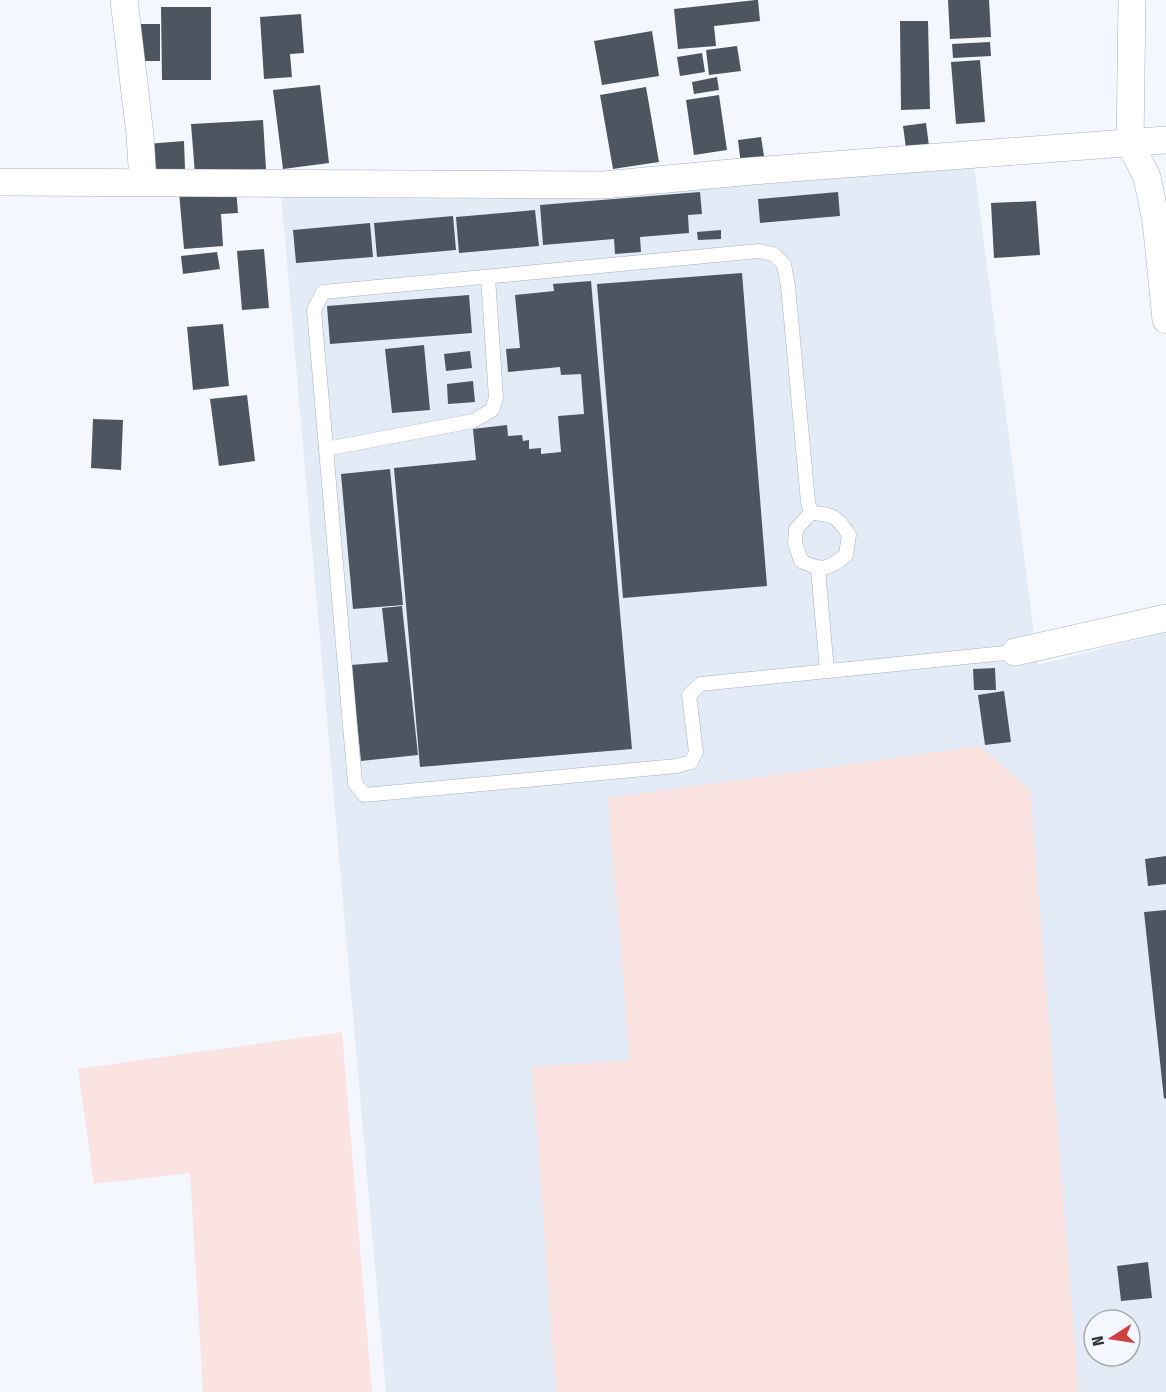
<svg xmlns="http://www.w3.org/2000/svg" width="1166" height="1392" font-family="'Fira Sans Condensed',sans-serif">
	<style>
		.built { fill: #e3ebf7; fill-rule: evenodd }
		.green { fill: #fae3e1 }
		.building { fill: #4d5560 }
		.lines { fill: none; stroke-linecap: round; stroke-linejoin: round }
		.service-casing { stroke: #a9b1be; stroke-width: 15 }
		.minor-casing { stroke: #a9b1be; stroke-width: 28 }
		.service { stroke: #fff; stroke-width: 14 }
		.minor { stroke: #fff; stroke-width: 27 }
	</style>
	<rect width="100%" height="100%" fill="#f4f7fd"/>
	<path class="built" d="M974,165L1038,665L1166,632V1392H386L281,194ZM1094,1320H1130V1356H1094Z"/>
	<g class="green">
		<path d="M980,746L1030,790L1079,1392H556L532,1067L630,1060L608,798Z"/>
		<path d="M342,1032L372,1392H203L190,1173L94,1184L78,1069Z"/>
	</g>
	<g class="building">
		<path d="M756,0H758L760,21L714,26L716,46L678,49L674,9Z"/>
		<path d="M948,0H989L991,37L950,39Z"/>
		<path d="M161,7H211V80H162Z"/>
		<path d="M301,14L304,53L290,54L292,77L264,79L260,17Z"/>
		<path d="M900,21H928L930,109L901,110Z"/>
		<path d="M141,24H160V61H140Z"/>
		<path d="M652,31L659,76L602,85L594,41Z"/>
		<path d="M990,42L991,56L953,58L952,44Z"/>
		<path d="M737,46L741,71L709,75L706,50Z"/>
		<path d="M702,53L705,72L680,76L677,57Z"/>
		<path d="M980,60L985,122L956,124L951,62Z"/>
		<path d="M717,77L719,90L694,94L692,82Z"/>
		<path d="M320,85L329,163L283,169L273,90Z"/>
		<path d="M646,87L659,162L613,169L600,95Z"/>
		<path d="M719,95L727,150L694,155L686,100Z"/>
		<path d="M263,120L266,169L195,174L191,124Z"/>
		<path d="M926,123L929,146L906,148L903,126Z"/>
		<path d="M761,137L765,162L741,165L738,140Z"/>
		<path d="M184,141L185,169L149,171L147,144Z"/>
		<path d="M236,188L238,213L221,214L223,246L184,249L179,192Z"/>
		<path d="M700,192L702,214L688,215L689,233L640,237L641,252L615,254L614,239L543,245L540,205Z"/>
		<path d="M838,192L840,216L760,223L758,199Z"/>
		<path d="M1036,201L1040,255L994,258L991,203Z"/>
		<path d="M535,210L539,246L459,253L456,217Z"/>
		<path d="M453,216L456,250L377,257L374,223Z"/>
		<path d="M370,223L373,257L296,263L293,230Z"/>
		<path d="M721,230V239L698,240L697,232Z"/>
		<path d="M264,249L269,308L242,310L237,251Z"/>
		<path d="M217,252L220,269L183,274L181,256Z"/>
		<path d="M742,273L767,586L623,598L597,284Z"/>
		<path d="M591,281L632,749L420,767L406,605H408H406L394,468L476,460L473,429L507,425L508,436L522,435L523,441L529,440V449L541,448V454L561,452L558,416L584,414L581,374L561,375L560,367L508,372L506,349L520,348L515,295L554,291L553,284Z"/>
		<path d="M469,295L472,333L330,344L327,306Z"/>
		<path d="M223,324L229,386L193,390L187,327Z"/>
		<path d="M424,345L430,410L392,413L385,349Z"/>
		<path d="M470,351L472,368L446,371L444,354Z"/>
		<path d="M473,381L475,402L448,404L447,384Z"/>
		<path d="M247,395L255,461L219,466L210,399Z"/>
		<path d="M93,419L123,420L121,470L91,468Z"/>
		<path d="M390,469L403,605L353,609L341,474Z"/>
		<path d="M402,606L418,755L361,761L351,665L388,662L382,608Z"/>
		<path d="M995,668L996,690H974L973,669Z"/>
		<path d="M1004,691L1011,742L985,745L978,695Z"/>
		<path d="M1166,856V884L1148,886L1145,859Z"/>
		<path d="M1166,910V1098L1164,1099L1144,912Z"/>
		<path d="M1148,1262L1152,1298L1121,1301L1117,1266Z"/>
	</g>
	<g class="lines">
		<g class="service-casing">
			<g id="service">
				<path d="M326,449L473,421L492,410L496,398L488,277"/>
				<path d="M811,513L796,529L795,543L801,561C822,571 828,570 846,555L849,535C837,516 833,514 811,513L808,502L788,286L784,264L773,254L759,251L323,292L314,310L355,783L364,795L677,766L691,762L696,752L689,695L701,684L1015,652"/>
				<path d="M818,569L827,671"/>
			</g>
		</g>
		<g class="minor-casing">
			<g id="minor">
				<path d="M124,0L140,135L143,182"/>
				<path d="M1132,0L1130,143L1147,177L1156,221L1166,320"/>
				<path d="M0,182L603,185L752,171L1166,140"/>
				<path d="M1015,652L1166,618"/>
			</g>
		</g>
		<use href="#service" class="service"/>
		<use href="#minor" class="minor"/>
	</g>
	<g transform="translate(1112 1338) rotate(258)"><circle r="28" fill="#f4f7fd" stroke="#a6a9af" stroke-width="1.5"/>
	<path d="M0-4.5L10 22L0 15L-10 22Z" fill="#cf4040"/>
	<text y="-9" font-size="16" font-weight="bold" text-anchor="middle" fill="#31343a">N</text>
	</g>
</svg>
